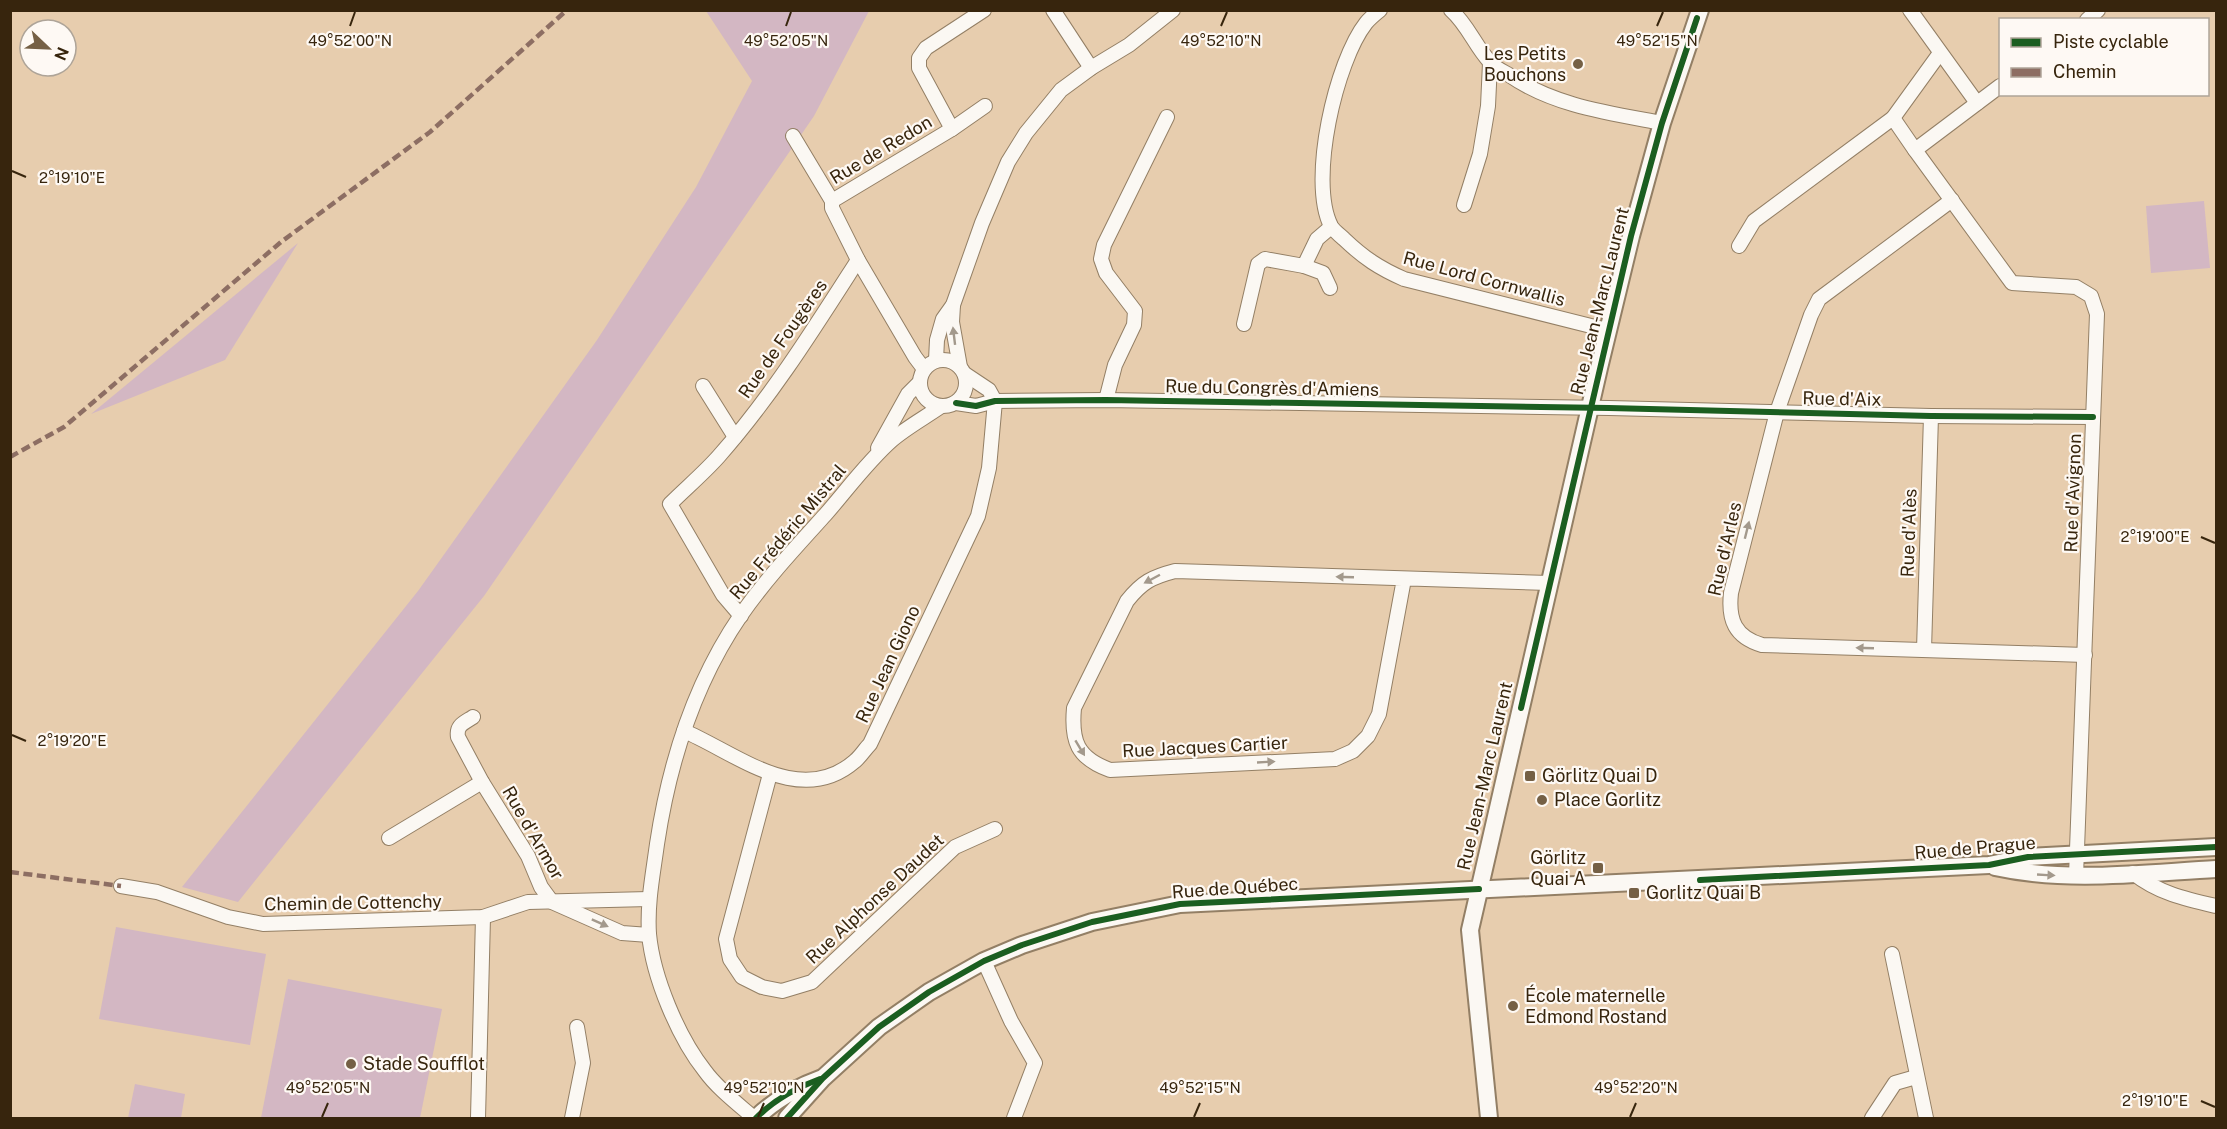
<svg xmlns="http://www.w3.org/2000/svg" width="2227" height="1129" font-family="'Public Sans',sans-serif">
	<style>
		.green { fill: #d3b7c3 }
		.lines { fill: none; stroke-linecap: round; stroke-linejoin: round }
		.minor-casing { stroke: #937f65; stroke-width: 16 }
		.tertiary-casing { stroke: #937f65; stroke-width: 20 }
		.minor { stroke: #fbf8f3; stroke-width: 14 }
		.tertiary { stroke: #fbf8f3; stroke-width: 16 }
		.quiet { stroke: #8d6e63; stroke-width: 4.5; stroke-dasharray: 9 4.5; stroke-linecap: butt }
		.cycleway-casing { stroke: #fef9f4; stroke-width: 10 }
		.cycleway { stroke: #1b5e20; stroke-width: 6 }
		.oneway { fill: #a3998c }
		.ticks { fill: none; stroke: #37250d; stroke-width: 2 }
		.poi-dot { fill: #756045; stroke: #fef9f4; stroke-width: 2 }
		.labels { text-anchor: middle; stroke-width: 4.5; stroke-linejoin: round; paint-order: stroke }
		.poi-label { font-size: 18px; fill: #37250d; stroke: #fef9f4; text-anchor: start }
		.street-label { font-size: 18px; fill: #37250d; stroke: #fef9f4 }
		.ticks-label { font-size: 15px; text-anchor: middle; fill: #37250d; stroke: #fef9f4; stroke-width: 4.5; stroke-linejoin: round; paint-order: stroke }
	</style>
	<rect width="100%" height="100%" fill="#e7cdae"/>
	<g class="green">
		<path d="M706,11H869L814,116L484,596L238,902L182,887L418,591L597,340L696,187L752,81Z"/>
		<path d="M2204,201L2210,268L2151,273L2146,206Z"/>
		<path d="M298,243L225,360L91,414Z"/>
		<path d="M116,927L266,954L250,1045L99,1019Z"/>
		<path d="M288,979L442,1009L420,1118H261Z"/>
		<path d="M135,1084L185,1094L181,1118H128Z"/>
	</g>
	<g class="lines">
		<g class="minor-casing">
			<g id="minor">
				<path d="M1053,10L1091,68"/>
				<path d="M1380,10C1375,14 1370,18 1366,23C1336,61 1308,181 1331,226C1334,231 1340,235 1344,239C1364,258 1379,268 1404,279L1607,330"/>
				<path d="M1451,10C1468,25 1475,46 1490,62C1494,67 1502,71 1509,75C1554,106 1609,113 1662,123"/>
				<path d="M1910,10L1977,103"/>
				<path d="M2087,20L2098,10"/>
				<path d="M1893,118L1940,53"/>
				<path d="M952,129L985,106"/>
				<path d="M793,136L832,201L952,129L919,68V58L926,48L984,10"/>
				<path d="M1915,150L2012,283L2076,287L2091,296L2097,314L2076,876"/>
				<path d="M1952,200L1819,299L1811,315L1777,412L1731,593C1728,620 1735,637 1762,645L2085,655"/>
				<path d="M832,201V208L858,260L915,357L924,369"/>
				<path d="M1464,205L1480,154L1488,106L1490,63"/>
				<path d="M1739,246L1754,221L1893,118L1915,150L2000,86"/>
				<path d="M1304,266L1323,273L1330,288"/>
				<path d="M953,305L952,322L960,367"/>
				<path d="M1244,324L1258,264L1265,259L1304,266L1317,239L1331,227"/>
				<circle cx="943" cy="383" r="23"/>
				<path d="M936,360L937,340L943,319L953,305L982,223L1008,162L1026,133L1061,90L1091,68L1129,45L1173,10"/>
				<path d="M965,374L989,390L995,401"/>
				<path d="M703,386L735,437"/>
				<path d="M1106,400L1115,365L1134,325L1135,311L1106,273L1101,259L1104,245L1167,117"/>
				<path d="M956,403L976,406L995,401L1106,400L1609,408L1931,416L2093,417"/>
				<path d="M878,448L908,394L919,383"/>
				<path d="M1404,579L1379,714L1368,736L1353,751L1335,759L1110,770C1077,758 1071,741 1074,708L1127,601C1142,582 1152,577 1175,571L1549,583"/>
				<path d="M741,616L723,595L670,504C686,488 704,473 719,456C772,396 815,327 858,260"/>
				<path d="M1924,650L1931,416"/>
				<path d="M473,717C464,723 456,725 458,737L482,782L528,856L541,887L552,902L622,933L649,935"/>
				<path d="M684,731C736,753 800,809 855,761C861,756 865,749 870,744L978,516L989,468L995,401"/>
				<path d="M770,774L726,939L730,959L742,977L762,987L782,991L812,982L955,847L995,829"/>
				<path d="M389,838L482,782"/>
				<path d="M2133,873C2158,893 2185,899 2216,906"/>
				<path d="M121,886L157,892L228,917L263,924L483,917L528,902L649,899"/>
				<path d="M1892,954L1926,1118"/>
				<path d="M984,961L1011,1021L1035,1063L1014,1118"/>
				<path d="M478,1118L483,917"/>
				<path d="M572,1118L583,1063L577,1027"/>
				<path d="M754,1118C738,1104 718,1089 705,1071C678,1037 653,977 649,934C647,903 653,874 657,844C669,764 695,682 741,615C766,579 796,547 825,515C847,490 867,462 892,440C906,428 924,418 940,407"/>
				<path d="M1872,1118L1895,1083L1916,1077"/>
			</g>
		</g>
		<g class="tertiary-casing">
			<g id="tertiary">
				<path d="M1995,867C2067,883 2143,873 2216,869"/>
				<path d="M756,1118C775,1100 795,1088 820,1079"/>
				<path d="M787,1118L823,1078L879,1027L929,992L984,961L1022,945L1092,922L1180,904L1989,865L2028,857L2216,847"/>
				<path d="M1489,1118L1470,930L1599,368L1631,236L1662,123L1700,10"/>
			</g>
		</g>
		<use href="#minor" class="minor"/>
		<use href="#tertiary" class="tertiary"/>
		<g class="quiet">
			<path d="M10,457L64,427L281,242L430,132L567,10"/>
			<path d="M10,872L121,886"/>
		</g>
		<g class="cycleway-casing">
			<g id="cycleway">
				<path d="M956,403L976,406L995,401L1106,400L1609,408L1931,416L2093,417"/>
				<path d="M1521,708L1631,236L1662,123L1697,18"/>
				<path d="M1700,880L1989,865L2028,857L2216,847"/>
				<path d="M756,1118C775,1099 795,1088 820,1079"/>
				<path d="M787,1118L823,1078L879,1027L929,992L984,961L1022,945L1092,922L1180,904L1479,889"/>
			</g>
		</g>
		<use href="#cycleway" class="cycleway"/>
	</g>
	<defs><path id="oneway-solid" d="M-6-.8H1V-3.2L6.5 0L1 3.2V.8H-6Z" transform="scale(1.5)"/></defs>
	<g class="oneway">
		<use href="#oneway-solid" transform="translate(954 336) rotate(-97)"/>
		<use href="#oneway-solid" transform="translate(1747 530) rotate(-76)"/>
		<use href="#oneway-solid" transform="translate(1345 577) rotate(-178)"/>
		<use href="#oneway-solid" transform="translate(1152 579) rotate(152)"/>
		<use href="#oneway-solid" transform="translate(1865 648) rotate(-178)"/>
		<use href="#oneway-solid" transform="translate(1080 748) rotate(59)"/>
		<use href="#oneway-solid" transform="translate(1266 762) rotate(-3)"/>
		<use href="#oneway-solid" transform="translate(2046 875) rotate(3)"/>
		<use href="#oneway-solid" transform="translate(600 923) rotate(24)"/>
	</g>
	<path class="ticks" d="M350,26L355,12M786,26L791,12M1221,26L1227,12M1657,26L1663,12M12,171L26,177M2201,537L2215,543M12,735L26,741M2201,1101L2215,1107M322,1117L328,1103M758,1117L764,1103M1194,1117L1200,1103M1630,1117L1636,1103"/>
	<g class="poi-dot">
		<circle cx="1578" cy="64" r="6"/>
		<rect x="1524" y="770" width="12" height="12" rx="3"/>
		<circle cx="1542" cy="800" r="6"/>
		<rect x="1592" y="862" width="12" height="12" rx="3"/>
		<rect x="1628" y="887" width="12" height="12" rx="3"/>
		<circle cx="1513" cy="1006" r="6"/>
		<circle cx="351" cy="1064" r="6"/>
	</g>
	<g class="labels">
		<g class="poi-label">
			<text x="1566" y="60" text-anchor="end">Les Petits<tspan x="1566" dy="21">Bouchons</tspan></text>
			<text x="1542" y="782">Görlitz Quai D</text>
			<text x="1554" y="806">Place Gorlitz</text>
			<text x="1586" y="864" text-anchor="end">Görlitz<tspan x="1586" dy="21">Quai A</tspan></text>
			<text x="1646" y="899">Gorlitz Quai B</text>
			<text x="1525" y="1002">École maternelle<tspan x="1525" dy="21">Edmond Rostand</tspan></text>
			<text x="363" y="1070">Stade Soufflot</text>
		</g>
		<g class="street-label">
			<text transform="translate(881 150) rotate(-31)" y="6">Rue de Redon</text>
			<text transform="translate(1484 279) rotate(15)" y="6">Rue Lord Cornwallis</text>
			<text transform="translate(1600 301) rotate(-76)" y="6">Rue Jean-Marc Laurent</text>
			<text transform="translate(783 339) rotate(-55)" y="6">Rue de Fougères</text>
			<text transform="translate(1272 388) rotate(1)" y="6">Rue du Congrès d'Amiens</text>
			<text transform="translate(1842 399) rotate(1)" y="6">Rue d'Aix</text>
			<text transform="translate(2073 493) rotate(-88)" y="6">Rue d'Avignon</text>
			<text transform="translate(788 532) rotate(-50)" y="6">Rue Frédéric Mistral</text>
			<text transform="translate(1909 533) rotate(-88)" y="6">Rue d'Alès</text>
			<text transform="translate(1725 549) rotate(-77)" y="6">Rue d'Arles</text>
			<text transform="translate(888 664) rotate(-65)" y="6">Rue Jean Giono</text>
			<text transform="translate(1205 747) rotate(-3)" y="6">Rue Jacques Cartier</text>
			<text transform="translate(1485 776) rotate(-77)" y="6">Rue Jean-Marc Laurent</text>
			<text transform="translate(533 833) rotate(60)" y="6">Rue d'Armor</text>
			<text transform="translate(1975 848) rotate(-5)" y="6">Rue de Prague</text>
			<text transform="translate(1235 888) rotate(-4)" y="6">Rue de Québec</text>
			<text transform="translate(875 899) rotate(-43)" y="6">Rue Alphonse Daudet</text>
			<text transform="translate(353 903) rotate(-1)" y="6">Chemin de Cottenchy</text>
		</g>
	</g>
	<g class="ticks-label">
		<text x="350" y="46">49°52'00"N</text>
		<text x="786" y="46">49°52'05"N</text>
		<text x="1221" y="46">49°52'10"N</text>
		<text x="1657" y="46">49°52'15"N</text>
		<text x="72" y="183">2°19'10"E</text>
		<text x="2155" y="542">2°19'00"E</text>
		<text x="72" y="746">2°19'20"E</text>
		<text x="328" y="1093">49°52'05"N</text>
		<text x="764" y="1093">49°52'10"N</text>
		<text x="1200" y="1093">49°52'15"N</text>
		<text x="1636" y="1093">49°52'20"N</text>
		<text x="2155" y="1106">2°19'10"E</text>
	</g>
	<rect width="2227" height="1129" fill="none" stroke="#37250d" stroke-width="24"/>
	<rect x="1999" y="18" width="210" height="78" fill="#fef9f4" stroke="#aea498" stroke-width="1.5"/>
	<rect x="2011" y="38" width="30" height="9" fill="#1b5e20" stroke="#aea498" stroke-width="1.5"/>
	<text x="2053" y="48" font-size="18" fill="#37250d">Piste cyclable</text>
	<rect x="2011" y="68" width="30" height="9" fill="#8d6e63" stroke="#aea498" stroke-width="1.5"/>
	<text x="2053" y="78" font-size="18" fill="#37250d">Chemin</text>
	<g transform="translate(48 48) rotate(113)"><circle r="28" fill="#fef9f4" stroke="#aea498" stroke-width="1.5"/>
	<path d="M0-4.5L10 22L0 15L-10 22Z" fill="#756045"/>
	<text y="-9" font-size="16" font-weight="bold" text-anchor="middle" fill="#37250d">N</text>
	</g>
</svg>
